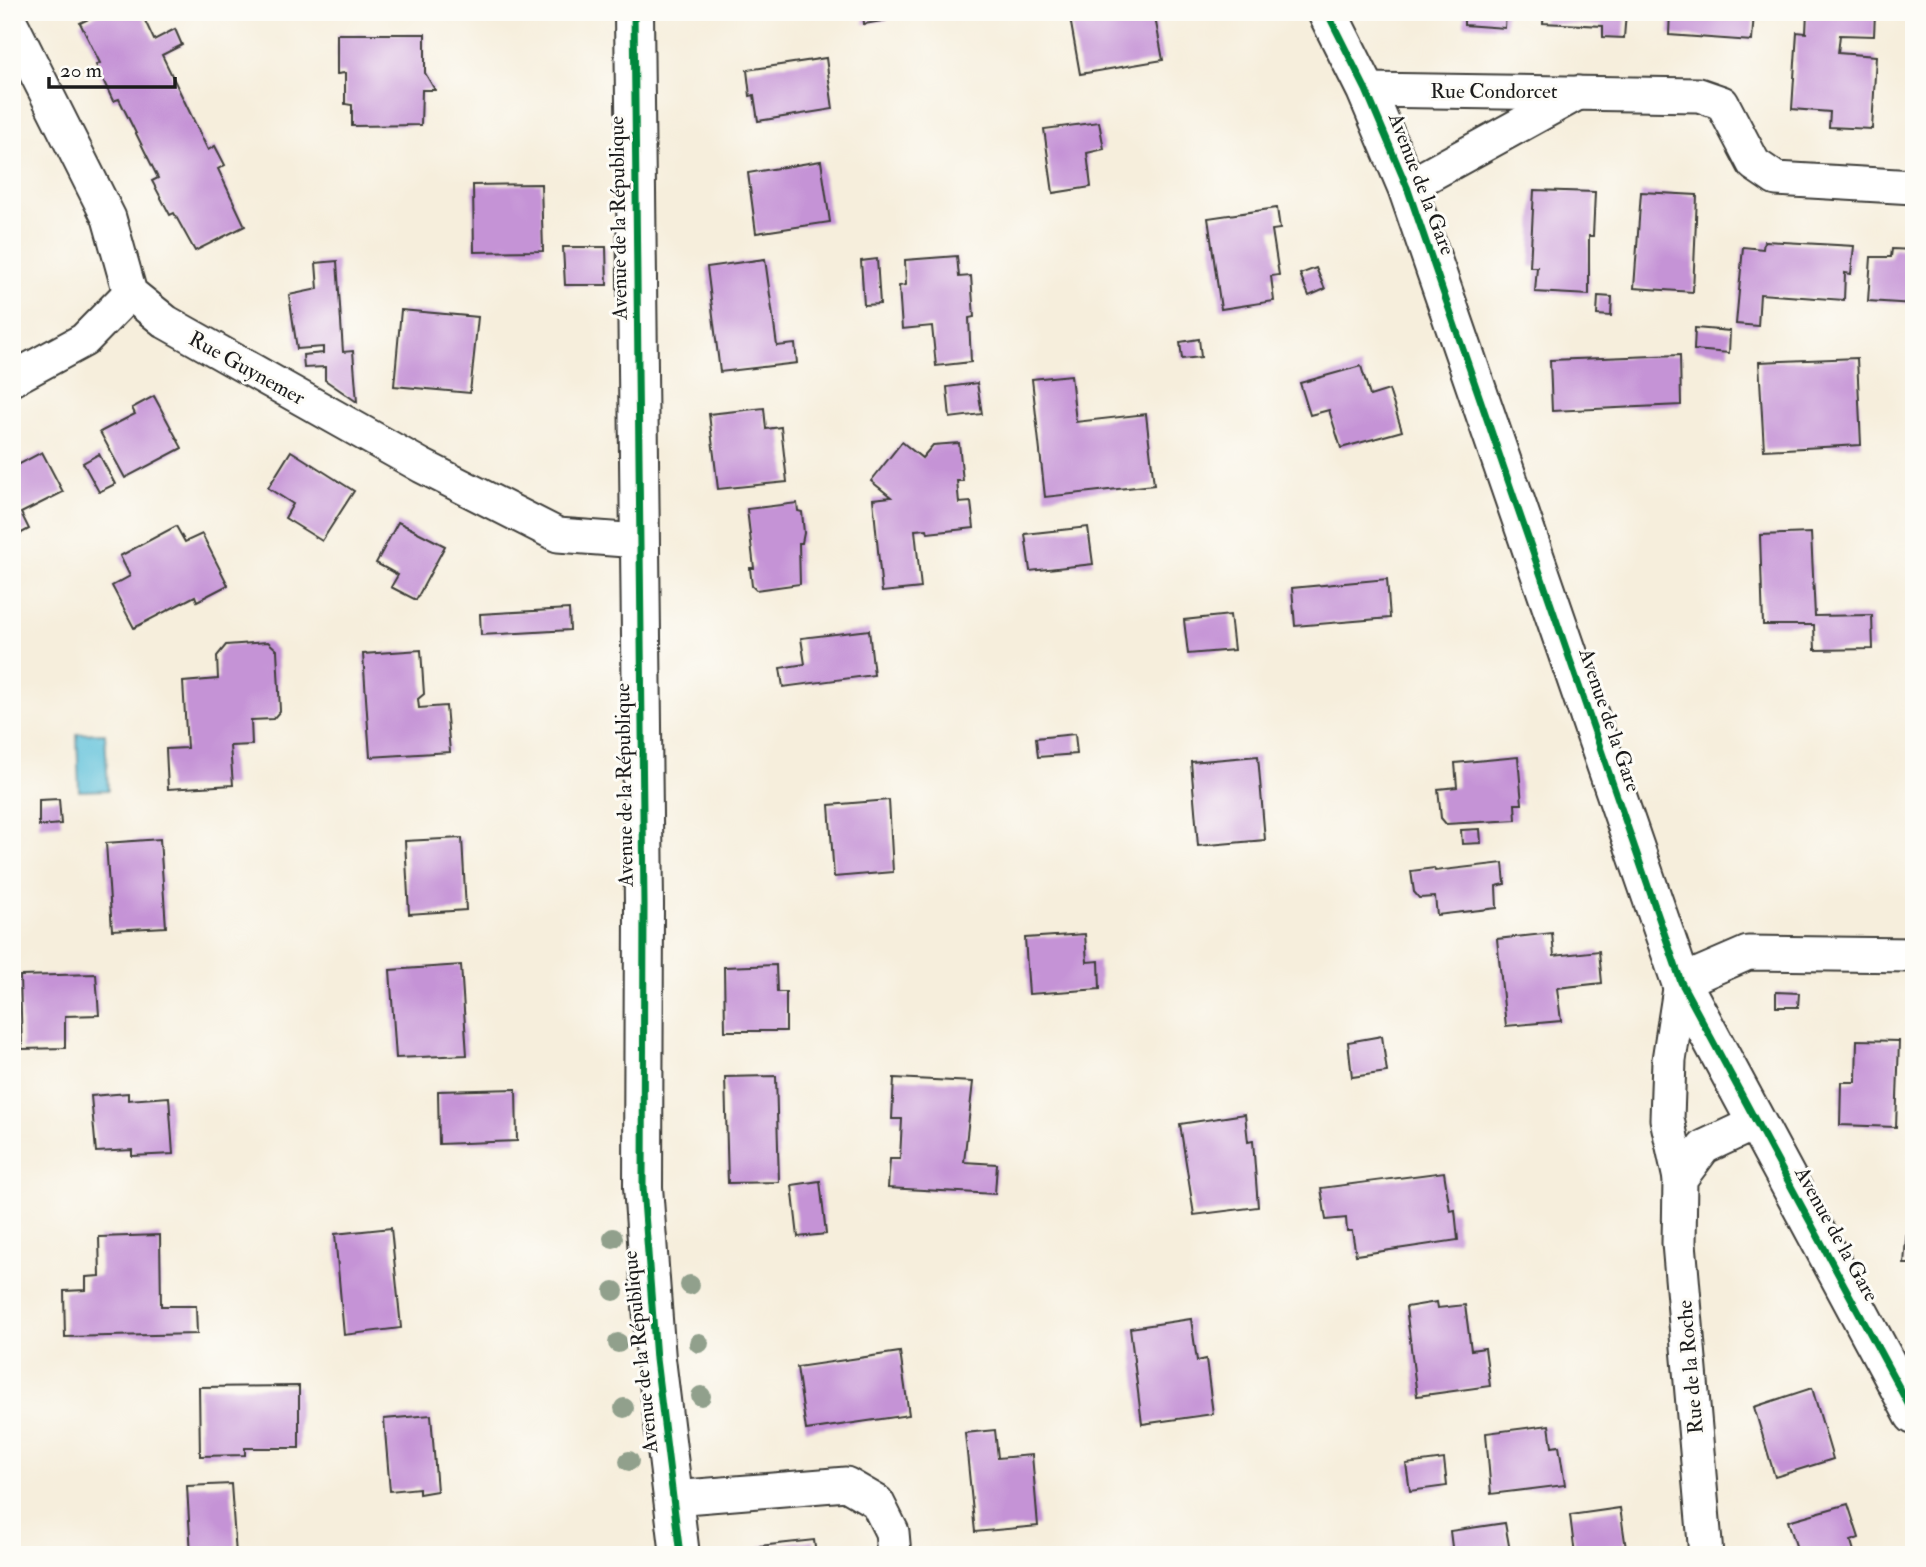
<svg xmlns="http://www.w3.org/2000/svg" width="1926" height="1567" font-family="'IM FELL Double Pica',serif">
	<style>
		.water { fill: #5bbfd9; stroke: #3c6e7a; stroke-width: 2 }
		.building { fill: #c593d6 }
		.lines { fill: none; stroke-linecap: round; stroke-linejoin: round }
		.street-casing { stroke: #3d3c39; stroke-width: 37 }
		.secondary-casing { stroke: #3d3c39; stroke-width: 42 }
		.street { stroke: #fff; stroke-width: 33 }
		.secondary { stroke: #fff; stroke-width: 38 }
		.cycleway-casing { stroke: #fdfcf7; stroke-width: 11 }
		.cycleway { stroke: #00873e; stroke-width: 7 }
		.tree { fill: #91a08c }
		.labels { text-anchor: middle; stroke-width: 6; stroke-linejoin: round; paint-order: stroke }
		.street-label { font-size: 21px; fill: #1c1c1c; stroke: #fdfcf7 }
	</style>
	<rect width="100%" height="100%" fill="#fdfcf7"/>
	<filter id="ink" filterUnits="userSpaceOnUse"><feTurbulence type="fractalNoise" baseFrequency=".0143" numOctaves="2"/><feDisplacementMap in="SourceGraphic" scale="14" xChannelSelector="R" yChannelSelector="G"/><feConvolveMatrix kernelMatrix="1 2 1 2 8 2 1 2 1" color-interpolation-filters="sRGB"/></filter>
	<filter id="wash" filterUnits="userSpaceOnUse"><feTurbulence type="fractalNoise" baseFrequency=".00686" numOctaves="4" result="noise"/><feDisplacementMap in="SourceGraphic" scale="28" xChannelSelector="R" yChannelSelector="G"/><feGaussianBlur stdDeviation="1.57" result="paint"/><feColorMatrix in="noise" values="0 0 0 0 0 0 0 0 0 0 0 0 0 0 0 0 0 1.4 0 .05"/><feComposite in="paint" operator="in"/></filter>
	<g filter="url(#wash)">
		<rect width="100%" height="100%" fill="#f6eedc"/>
		<path class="water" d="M105,733L108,790L79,791L77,734Z"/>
		<g id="blocks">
			<g class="building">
				<path d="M103,12H141L154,40L175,29L182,45L162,55L208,150L215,146L225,165L218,169L245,226L195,251L174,213L170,215L152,181L158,178L119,99L113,101L96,65L100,63L80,23Z"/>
				<path d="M863,12H887L888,20L864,24Z"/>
				<path d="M1108,12H1154L1163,60L1080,74L1070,18Z"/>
				<path d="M1464,12H1506L1505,28L1464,25Z"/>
				<path d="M1544,12H1626L1624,38L1603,37V26L1543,23Z"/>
				<path d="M1670,12H1754L1752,41L1669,35Z"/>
				<path d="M1807,12L1875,13L1874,36L1840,35L1838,53L1876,56L1872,129L1829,127L1830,112L1792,109L1797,32L1806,33Z"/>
				<path d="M337,34H425V73L435,90H422L421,125L352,126V105L345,104V73L337,74Z"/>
				<path d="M826,58L833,109L758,121L754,95L750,96L747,70Z"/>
				<path d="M1099,122L1104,149L1087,153L1091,187L1053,193L1044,129Z"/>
				<path d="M821,161L830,222L756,233L748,173Z"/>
				<path d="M541,184L543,251L474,252L473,185Z"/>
				<path d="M1534,190L1595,192L1593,236H1589V295L1535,292L1537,267H1530Z"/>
				<path d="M1641,192L1697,195L1693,292L1634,288Z"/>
				<path d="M1277,208L1280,229L1272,230L1279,275L1271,276L1274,301L1221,309L1208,218Z"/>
				<path d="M1764,241L1854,246L1851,274L1845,273L1844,300L1760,294L1758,326L1736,324L1743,247L1763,249Z"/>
				<path d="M563,247H606L607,285H565Z"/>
				<path d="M1892,249L1914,250V304L1868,301L1871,257H1891Z"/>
				<path d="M957,256L959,277L971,276L974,317L969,318L971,362L936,366L932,326L902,329L899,286L906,285L905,260Z"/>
				<path d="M765,259L777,346L795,344L797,363L720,372L707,267Z"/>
				<path d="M877,259L880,304L864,305L861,261Z"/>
				<path d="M337,261L343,352L353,351L357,402L325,380V367L304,368L303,355L323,353V347L297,349L289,295L318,289L316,263Z"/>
				<path d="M1316,268L1325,289L1309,296L1300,274Z"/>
				<path d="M1598,296L1612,297L1611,316L1597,315Z"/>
				<path d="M401,310L478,317L470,393L394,386Z"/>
				<path d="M1695,328L1730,331L1729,353L1694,350Z"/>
				<path d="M1199,339L1201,357L1182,359L1180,342Z"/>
				<path d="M1680,355L1681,405L1552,411L1550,360Z"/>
				<path d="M1857,358L1861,445L1764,450L1759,362Z"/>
				<path d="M1361,366L1370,396L1389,390L1402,431L1341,448L1329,410L1310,415L1300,383Z"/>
				<path d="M1071,375L1076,422L1146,414L1154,485L1045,497L1032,379Z"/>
				<path d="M977,383L982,414L950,418L947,387Z"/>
				<path d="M154,396L182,448L125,478L100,432L135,414L132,408Z"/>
				<path d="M764,408L766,429L781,427L787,482L718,489L709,414Z"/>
				<path d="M902,442L922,458L933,445L959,443L963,481H957L959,503L971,502L974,528L928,533L927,529L915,530L921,588L882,592L873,499L891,497L871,481Z"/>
				<path d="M291,451L354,491L322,541L285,518L293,504L268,488Z"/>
				<path d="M42,452L63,492L21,513L29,529L12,538V468Z"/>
				<path d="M99,454L115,484L99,492L83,463Z"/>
				<path d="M797,503L798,511L802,512L804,533L802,543H799L800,584L756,590L752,586L750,568H754L747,509Z"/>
				<path d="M398,522L445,546L416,600L391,587L398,575L376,563Z"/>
				<path d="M176,526L185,542L202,534L228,585L197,601L195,596L134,628L112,586L130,576L120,556Z"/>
				<path d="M1088,527L1093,564L1030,571L1025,534Z"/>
				<path d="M1811,533L1815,616L1872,615L1873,649L1815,650L1814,625H1763L1760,535Z"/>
				<path d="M1387,579L1390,618L1295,626L1292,588Z"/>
				<path d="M569,609L570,630L481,635L480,614Z"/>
				<path d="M1230,615L1234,650L1188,654L1184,620Z"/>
				<path d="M869,630L874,675L783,687L780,668L805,664L801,638Z"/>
				<path d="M268,642L277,650L280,711L273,719L251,720L252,745L230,746L233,785L168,789L166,749L187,748L183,682L218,679L217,656L226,645Z"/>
				<path d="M421,650L424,694L418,699L419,708L446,706L450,752L370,757L363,654Z"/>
				<path d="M1075,734L1077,754L1038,757L1036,738Z"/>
				<path d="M1258,756L1265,840L1198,846L1191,762Z"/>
				<path d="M1518,757L1522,804H1515L1516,820L1446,824L1441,818L1438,789L1457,787L1455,763Z"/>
				<path d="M59,799L61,824L39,826V800Z"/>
				<path d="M889,800L893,872L834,877L829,805Z"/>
				<path d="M1480,829L1481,843L1462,844L1461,830Z"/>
				<path d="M462,838L466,910L409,914L405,841Z"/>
				<path d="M160,839L166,927L112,930L106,843Z"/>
				<path d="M1503,863L1505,884L1496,886L1497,908L1437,915L1435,897L1419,898L1414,892L1411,871L1434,868L1435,871Z"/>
				<path d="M1552,933L1554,956L1599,951L1602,983L1557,988L1561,1021L1506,1026L1497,939Z"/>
				<path d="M1085,934L1087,962L1099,961L1100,989L1029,994L1025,938Z"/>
				<path d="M461,965L467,1055L396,1058L390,970Z"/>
				<path d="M776,965L777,992H786V1031H725L724,967Z"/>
				<path d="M96,974L99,1015L65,1016V1048L22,1049L20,976Z"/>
				<path d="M1776,992L1799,993L1798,1007H1776Z"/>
				<path d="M1382,1036L1387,1072L1352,1077L1348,1042Z"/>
				<path d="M1857,1040L1899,1041L1896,1127L1840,1125L1841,1082H1856Z"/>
				<path d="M776,1076L779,1182L728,1183L725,1077Z"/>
				<path d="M894,1078L973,1082L964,1162L997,1164L995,1194L888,1188L890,1159H900L902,1119H892Z"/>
				<path d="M516,1089L517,1141L439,1144L438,1091Z"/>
				<path d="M128,1093V1100L169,1097L173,1154L132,1156V1150L96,1152L91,1096Z"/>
				<path d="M1245,1114L1248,1142L1253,1141L1258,1207L1194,1215L1180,1124Z"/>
				<path d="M1444,1172L1450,1211L1455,1210L1458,1240L1356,1255L1352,1231H1347L1346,1218L1326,1220L1321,1188Z"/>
				<path d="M820,1181L826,1234L798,1237L792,1185Z"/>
				<path d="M1910,1190H1914V1264H1904Z"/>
				<path d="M391,1228L401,1328L344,1335L335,1234Z"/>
				<path d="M160,1235L161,1306H196L197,1334L65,1337L64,1291L86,1290V1277L100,1276L99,1237Z"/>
				<path d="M1437,1302L1438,1308L1465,1305L1471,1350L1485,1348L1490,1386L1417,1396L1406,1307Z"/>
				<path d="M1191,1319L1197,1361L1206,1359L1213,1414L1142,1424L1130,1328Z"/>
				<path d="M900,1352L909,1415L806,1430L797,1367Z"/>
				<path d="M299,1386V1448H245V1455L200,1456L199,1387Z"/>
				<path d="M1812,1388L1833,1459L1775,1477L1754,1407Z"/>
				<path d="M431,1415L437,1491L419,1494V1488L390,1491L384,1419Z"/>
				<path d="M1549,1425L1552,1447L1559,1446L1565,1485L1491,1494L1486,1433Z"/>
				<path d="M995,1430L998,1458L1032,1455L1038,1526L975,1532L965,1433Z"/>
				<path d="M1444,1459L1447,1486L1410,1491L1406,1464Z"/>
				<path d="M231,1484L236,1555H191L187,1486Z"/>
				<path d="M1848,1504L1859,1538L1851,1541L1855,1555H1799L1788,1521Z"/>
				<path d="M1620,1508L1627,1555H1575L1570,1515Z"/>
				<path d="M1505,1523L1510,1551L1453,1555L1450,1531Z"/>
				<path d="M814,1540L816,1555H761L760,1546Z"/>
			</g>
		</g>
	</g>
	<g filter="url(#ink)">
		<use href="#blocks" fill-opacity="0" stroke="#3d3c39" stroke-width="2"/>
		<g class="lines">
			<g class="street-casing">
				<g id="street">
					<path d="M12,25L109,218L130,293L166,322L422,466L558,535L639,541"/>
					<path d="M1366,90L1699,95L1722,103L1754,164L1776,179L1914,187"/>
					<path d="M1407,187L1578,93"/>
					<path d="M12,379L84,340L130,293"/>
					<path d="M1680,1179L1667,1119L1669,1060L1681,982L1748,953L1914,955"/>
					<path d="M673,1498L846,1484L877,1502L892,1532L894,1555"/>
					<path d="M1706,1555L1679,1243L1680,1179L1704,1147L1755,1123"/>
				</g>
			</g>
			<g class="secondary-casing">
				<g id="secondary">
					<path d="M634,12L644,905L643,1187L656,1359L680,1555"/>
					<path d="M1327,12L1366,90L1407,187L1681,982L1914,1415"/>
				</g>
			</g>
			<use href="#street" class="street"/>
			<use href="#secondary" class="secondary"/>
			<g class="cycleway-casing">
				<g id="cycleway">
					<path d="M634,12L644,905L643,1187L656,1359L680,1555"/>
					<path d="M1327,12L1366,90L1407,187L1681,982L1914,1415"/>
				</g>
			</g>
			<use href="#cycleway" class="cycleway"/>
		</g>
		<g class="tree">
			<circle cx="613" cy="1238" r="10"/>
			<circle cx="690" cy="1285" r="10"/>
			<circle cx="614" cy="1291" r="10"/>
			<circle cx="618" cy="1343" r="10"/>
			<circle cx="699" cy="1343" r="10"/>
			<circle cx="701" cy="1396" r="10"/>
			<circle cx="624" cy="1408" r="10"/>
			<circle cx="629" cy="1461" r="10"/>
		</g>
	</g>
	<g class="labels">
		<g class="street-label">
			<text x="1494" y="98">Rue Condorcet</text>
			<text transform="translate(1422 184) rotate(69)" y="7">Avenue de la Gare</text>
			<text transform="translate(618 218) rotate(-91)" y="7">Avenue de la République</text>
			<text transform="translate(247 368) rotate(29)" y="7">Rue Guynemer</text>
			<text transform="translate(1610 720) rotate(71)" y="7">Avenue de la Gare</text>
			<text transform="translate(624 785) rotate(-91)" y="7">Avenue de la République</text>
			<text transform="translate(1837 1234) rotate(61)" y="7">Avenue de la Gare</text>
			<text transform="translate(640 1352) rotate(-96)" y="7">Avenue de la République</text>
			<text transform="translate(1690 1367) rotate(-95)" y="7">Rue de la Roche</text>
		</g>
	</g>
	<rect width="1926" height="1567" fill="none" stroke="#fdfcf7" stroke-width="42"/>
	<path d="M49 77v10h126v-10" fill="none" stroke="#1c1c1c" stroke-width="3.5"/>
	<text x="60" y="77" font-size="21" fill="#1c1c1c" stroke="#fdfcf7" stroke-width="5" paint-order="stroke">20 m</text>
</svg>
